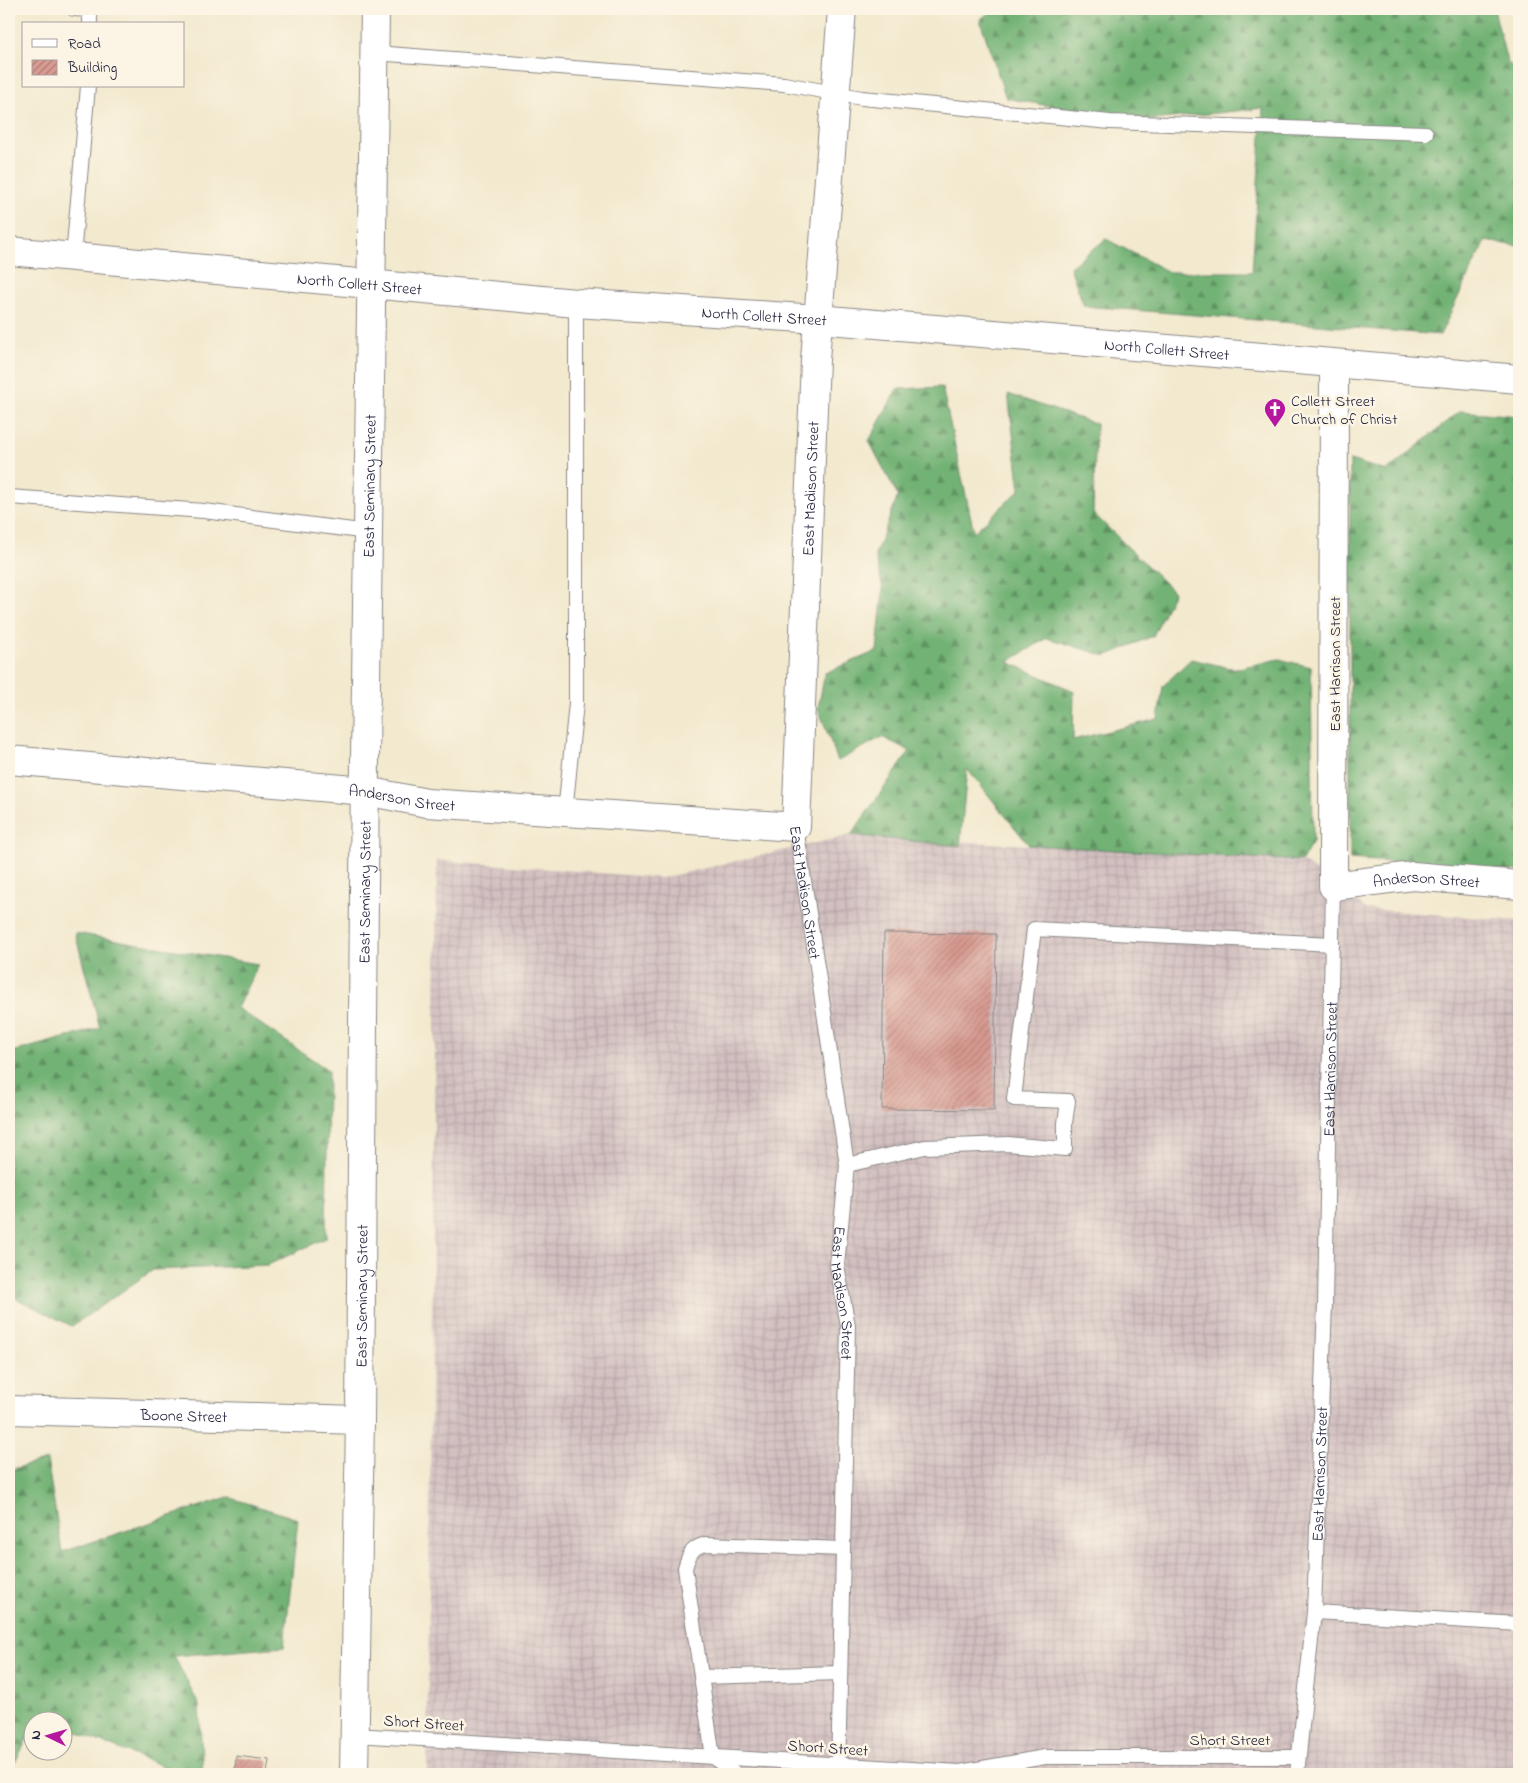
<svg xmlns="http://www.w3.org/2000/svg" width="1528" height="1783" font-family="'Indie Flower',sans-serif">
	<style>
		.industrial { fill: url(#industrial-grid) }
		.forest { fill: url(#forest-firs); stroke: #4a6a58 }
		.building { fill: url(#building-hatch) }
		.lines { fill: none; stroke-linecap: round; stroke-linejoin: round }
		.service-casing { stroke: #8a8684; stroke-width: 16 }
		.minor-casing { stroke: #8a8684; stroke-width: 30 }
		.service { stroke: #fff; stroke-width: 14 }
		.minor { stroke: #fff; stroke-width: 28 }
		.labels { text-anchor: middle; stroke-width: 5; stroke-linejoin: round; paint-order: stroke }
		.street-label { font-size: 16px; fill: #22223b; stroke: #fcf5e5 }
		.poi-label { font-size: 16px; fill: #22223b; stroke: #fcf5e5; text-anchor: start }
	</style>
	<defs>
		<pattern id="industrial-grid" width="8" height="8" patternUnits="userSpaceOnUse" patternTransform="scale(1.25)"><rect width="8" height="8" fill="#d2bfc0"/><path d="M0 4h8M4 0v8" fill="none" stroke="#b4a4a6"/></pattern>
		<pattern id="forest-firs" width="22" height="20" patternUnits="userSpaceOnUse" patternTransform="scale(1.25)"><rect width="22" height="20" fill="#72b274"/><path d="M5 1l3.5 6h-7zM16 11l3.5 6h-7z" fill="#5d9060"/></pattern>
		<pattern id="building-hatch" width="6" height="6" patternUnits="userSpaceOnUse" patternTransform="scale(1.25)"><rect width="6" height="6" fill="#d89a90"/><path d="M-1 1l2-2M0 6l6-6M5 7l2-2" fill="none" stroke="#af7d77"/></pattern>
	</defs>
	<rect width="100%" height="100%" fill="#fcf5e5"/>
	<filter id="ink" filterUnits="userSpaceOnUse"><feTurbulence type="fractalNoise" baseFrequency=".02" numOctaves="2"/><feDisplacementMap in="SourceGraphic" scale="10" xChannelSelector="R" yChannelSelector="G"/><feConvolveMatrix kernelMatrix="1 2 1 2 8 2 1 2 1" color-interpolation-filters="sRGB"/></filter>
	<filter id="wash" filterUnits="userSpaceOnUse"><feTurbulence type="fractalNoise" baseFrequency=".0096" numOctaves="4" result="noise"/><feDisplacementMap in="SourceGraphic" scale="20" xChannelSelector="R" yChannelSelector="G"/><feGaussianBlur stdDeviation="1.12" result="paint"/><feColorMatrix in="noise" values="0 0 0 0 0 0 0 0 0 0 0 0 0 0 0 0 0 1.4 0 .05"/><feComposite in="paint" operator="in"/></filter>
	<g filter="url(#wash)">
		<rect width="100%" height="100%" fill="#f2e9ce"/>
		<path class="industrial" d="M851,835L1302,861L1366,909L1519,921V1774H427L437,860L662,878Z"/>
		<g class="forest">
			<path d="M993,9H1494L1507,62L1519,72V246L1485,241L1440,335L1084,306L1070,267L1106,239L1169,272H1252L1263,108L1134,122L1006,98L980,20Z"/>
			<path d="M942,387L974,532L1020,490L1008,394L1096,424L1093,513L1174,592L1153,636L1106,656L1047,638L1008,662L1074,691L1073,740L1158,719L1163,686L1191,659L1235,669L1279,659L1311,667L1313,841L1302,861L1029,845L967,769L960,846L851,835L910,751L882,737L838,761L818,708L825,673L877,651L883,589L875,555L898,496L869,441L897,389Z"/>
			<path d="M1460,411L1519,416V871L1350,859V460L1387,471Z"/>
			<path d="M75,933L258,964L237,1008L328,1070L326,1238L268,1265L153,1270L72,1326L9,1295V1053L100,1028Z"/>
			<path d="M47,1460L62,1552L228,1497L298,1519L284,1647L174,1656L199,1705L203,1774H183L63,1727L62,1720H47L39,1717L37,1720H32V1730L9,1774V1470Z"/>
		</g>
		<g id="blocks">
			<g class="building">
				<path d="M884,933L996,934L994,1110L882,1109Z"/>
				<path d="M236,1756L269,1760L267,1774H235Z"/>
			</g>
		</g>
	</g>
	<g filter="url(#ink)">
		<use href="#blocks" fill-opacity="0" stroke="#8a8684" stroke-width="1"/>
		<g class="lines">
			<g class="service-casing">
				<g id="service">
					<path d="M74,9L90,10"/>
					<path d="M90,9V24"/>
					<path d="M375,53L784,84L862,98L1110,122L1426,133"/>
					<path d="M73,257L88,86"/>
					<path d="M9,497L204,511L368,532"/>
					<path d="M565,813L576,703V303"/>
					<path id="s1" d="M796,827L847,1165L837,1265L848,1326L838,1774"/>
					<path d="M847,1165L925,1147L1008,1144L1065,1149V1123L1068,1101L1014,1099L1034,929L1332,944"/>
					<path d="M1314,1612L1519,1624"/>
					<path d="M701,1677L840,1673"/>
					<path d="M355,1735L960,1772L1045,1757H1298"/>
					<path d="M736,1774L713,1757L685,1568C689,1554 692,1547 706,1544L843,1549"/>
					<path id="s2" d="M1297,1774L1314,1612L1325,1303L1333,886"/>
				</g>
			</g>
			<g class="minor-casing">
				<g id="minor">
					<path id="s3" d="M9,251L576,303L818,319L1519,379"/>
					<path id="s4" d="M1334,364L1333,886L1413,876L1519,885"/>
					<path id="s5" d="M9,760L366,791L427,803L796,827L815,360L842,9"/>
					<path id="s6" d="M9,1410L360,1420"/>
					<path id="s7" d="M354,1774L360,1420L365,757L375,9"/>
				</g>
			</g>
			<use href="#service" class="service"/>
			<use href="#minor" class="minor"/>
		</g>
	</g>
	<defs>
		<g id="church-pin" transform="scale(1.125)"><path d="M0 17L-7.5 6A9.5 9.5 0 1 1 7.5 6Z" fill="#b5179e" stroke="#fcf5e5"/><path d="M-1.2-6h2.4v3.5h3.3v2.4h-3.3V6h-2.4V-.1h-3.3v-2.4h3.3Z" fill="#fff"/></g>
	</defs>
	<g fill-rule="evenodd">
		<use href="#church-pin" x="1275" y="409"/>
	</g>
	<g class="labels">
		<g class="street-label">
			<text dy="6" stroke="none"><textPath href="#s3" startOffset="352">North Collett Street</textPath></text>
			<text dy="6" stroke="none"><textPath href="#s3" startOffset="758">North Collett Street</textPath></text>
			<text dy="6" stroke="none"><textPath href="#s3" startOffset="1162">North Collett Street</textPath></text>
			<text dy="6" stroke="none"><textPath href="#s7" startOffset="1288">East Seminary Street</textPath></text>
			<text dy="6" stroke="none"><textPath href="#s5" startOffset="1129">East Madison Street</textPath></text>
			<text transform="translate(1334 664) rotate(-90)" y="6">East Harrison Street</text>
			<text dy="6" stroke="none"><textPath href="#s5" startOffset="395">Anderson Street</textPath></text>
			<text dy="6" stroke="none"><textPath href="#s4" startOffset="616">Anderson Street</textPath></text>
			<text dy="6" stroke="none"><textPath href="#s7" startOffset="882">East Seminary Street</textPath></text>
			<text dy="6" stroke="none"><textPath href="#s1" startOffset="66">East Madison Street</textPath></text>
			<text dy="6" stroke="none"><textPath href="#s2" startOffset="706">East Harrison Street</textPath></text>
			<text dy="6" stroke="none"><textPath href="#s1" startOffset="471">East Madison Street</textPath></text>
			<text dy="6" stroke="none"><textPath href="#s7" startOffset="478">East Seminary Street</textPath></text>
			<text dy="6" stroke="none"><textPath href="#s6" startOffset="175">Boone Street</textPath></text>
			<text dy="6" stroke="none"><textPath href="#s2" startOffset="301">East Harrison Street</textPath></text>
			<text transform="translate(424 1722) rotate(4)" y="6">Short Street</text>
			<text x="1230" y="1745">Short Street</text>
			<text transform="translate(828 1747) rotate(4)" y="6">Short Street</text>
		</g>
		<g class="poi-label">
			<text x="1291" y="406">Collett Street<tspan x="1291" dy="18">Church of Christ</tspan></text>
		</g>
	</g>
	<rect width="1528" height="1783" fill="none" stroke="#fcf5e5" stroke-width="30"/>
	<rect x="22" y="22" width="162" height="65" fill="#fcf5e5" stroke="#a5a1a1"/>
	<rect x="32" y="39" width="25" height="8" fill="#ffffff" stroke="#a5a1a1"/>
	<text x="68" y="48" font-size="15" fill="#22223b">Road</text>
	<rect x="32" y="60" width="25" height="15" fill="url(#building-hatch)" stroke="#a5a1a1"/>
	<text x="68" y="72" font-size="15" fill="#22223b">Building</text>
	<g transform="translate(48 1736) rotate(275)"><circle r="24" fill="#fcf5e5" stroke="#a5a1a1"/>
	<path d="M0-4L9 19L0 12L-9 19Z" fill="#b5179e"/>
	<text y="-8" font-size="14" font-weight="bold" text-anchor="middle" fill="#22223b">N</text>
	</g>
</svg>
